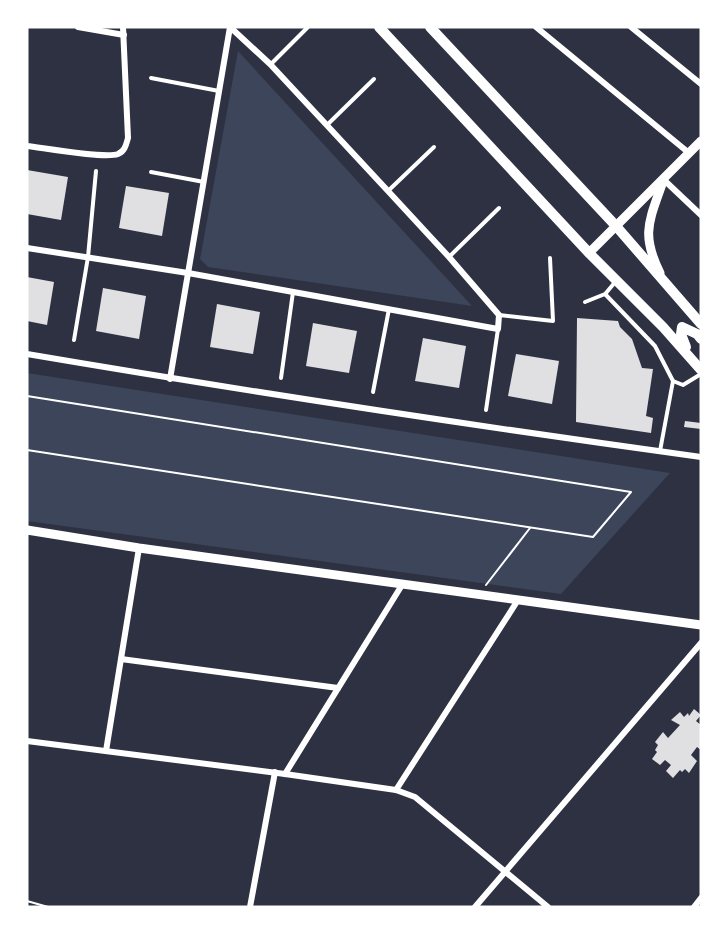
<svg xmlns="http://www.w3.org/2000/svg" width="728" height="934" font-family="Jost,sans-serif">
	<style>
		.green { fill: #3c4559 }
		.building { fill: #e0e0e3 }
		.lines { fill: none; stroke-linecap: round; stroke-linejoin: round }
		.path { stroke: #fff; stroke-width: 2 }
		.service { stroke: #fff; stroke-width: 4 }
		.minor { stroke: #fff; stroke-width: 6 }
		.secondary { stroke: #fff; stroke-width: 9 }
		.primary { stroke: #fff; stroke-width: 10 }
	</style>
	<rect width="100%" height="100%" fill="#2d3142"/>
	<g class="green">
		<path d="M238,51L472,306L208,267L200,259Z"/>
		<path d="M27,373L670,473L561,594L27,521Z"/>
	</g>
	<g class="building">
		<path d="M27,170L68,177L61,220L27,214Z"/>
		<path d="M126,186L169,193L162,236L119,228Z"/>
		<path d="M27,277L54,282L47,325L27,321Z"/>
		<path d="M103,288L146,296L139,339L96,331Z"/>
		<path d="M217,304L260,312L253,354L210,347Z"/>
		<path d="M577,318L618,321L620,327L632,339L642,368L653,369L646,416L653,418L651,433L576,422Z"/>
		<path d="M313,323L357,331L349,373L306,366Z"/>
		<path d="M423,338L466,346L459,388L415,381Z"/>
		<path d="M516,354L559,361L552,404L508,396Z"/>
		<path d="M685,421L701,423V429L684,427Z"/>
		<path d="M694,709L701,715L696,721L701,725V750L697,747L691,755L697,761L689,773L685,769L682,772L680,770L673,778L666,771L671,765L665,760L660,765L652,759L657,752L655,750L658,745L655,742L663,732L668,738L680,725L671,720L680,712L684,717L688,713L689,716Z"/>
	</g>
	<g class="lines">
		<g class="path">
			<path d="M27,396L631,492L593,537L27,450"/>
			<path d="M486,585L530,528"/>
			<path d="M27,901L48,907"/>
		</g>
		<g class="service">
			<path d="M271,64L308,27"/>
			<path d="M151,78L219,91"/>
			<path d="M327,125L374,79"/>
			<path d="M151,172L204,182"/>
			<path d="M388,191L434,147"/>
			<path d="M449,257L499,208"/>
			<path d="M606,293L616,281"/>
			<path d="M585,302L605,294L655,346L673,381L683,385L701,374"/>
			<path d="M499,315L553,321L550,258"/>
			<path d="M74,340L88,257L96,171"/>
			<path d="M281,378L293,292"/>
			<path d="M373,392L389,309"/>
			<path d="M486,410L498,329"/>
			<path d="M660,451L673,381"/>
		</g>
		<g class="minor">
			<path d="M78,27L124,35"/>
			<path d="M536,27L689,153"/>
			<path d="M631,27L701,84"/>
			<path d="M27,146C44,148 105,159 118,154C125,151 126,145 128,138L123,27"/>
			<path d="M663,179L701,215"/>
			<path d="M27,248L188,273L498,329L499,315L449,257L388,191L270,64L230,27"/>
			<path d="M27,354C251,392 476,426 701,457"/>
			<path d="M170,379L230,27"/>
			<path d="M121,659L338,688"/>
			<path d="M27,741L285,774L396,790L415,797L548,907"/>
			<path d="M106,751L139,548"/>
			<path d="M285,774L402,585"/>
			<path d="M396,790L518,600"/>
			<path d="M250,907L275,772"/>
			<path d="M475,907L701,643"/>
			<path d="M694,907L701,898"/>
		</g>
		<g class="secondary">
			<path d="M589,253L701,141"/>
			<path d="M660,273C640,233 650,220 663,181"/>
			<path d="M27,530L139,548L701,625"/>
		</g>
		<g class="primary">
			<path d="M379,27L589,253L663,327L701,370"/>
			<path d="M430,27L616,226L701,324"/>
			<path d="M686,347L681,334L682,327L697,334L701,339"/>
		</g>
	</g>
	<rect width="728" height="934" fill="none" stroke="#ffffff" stroke-width="57"/>
</svg>
